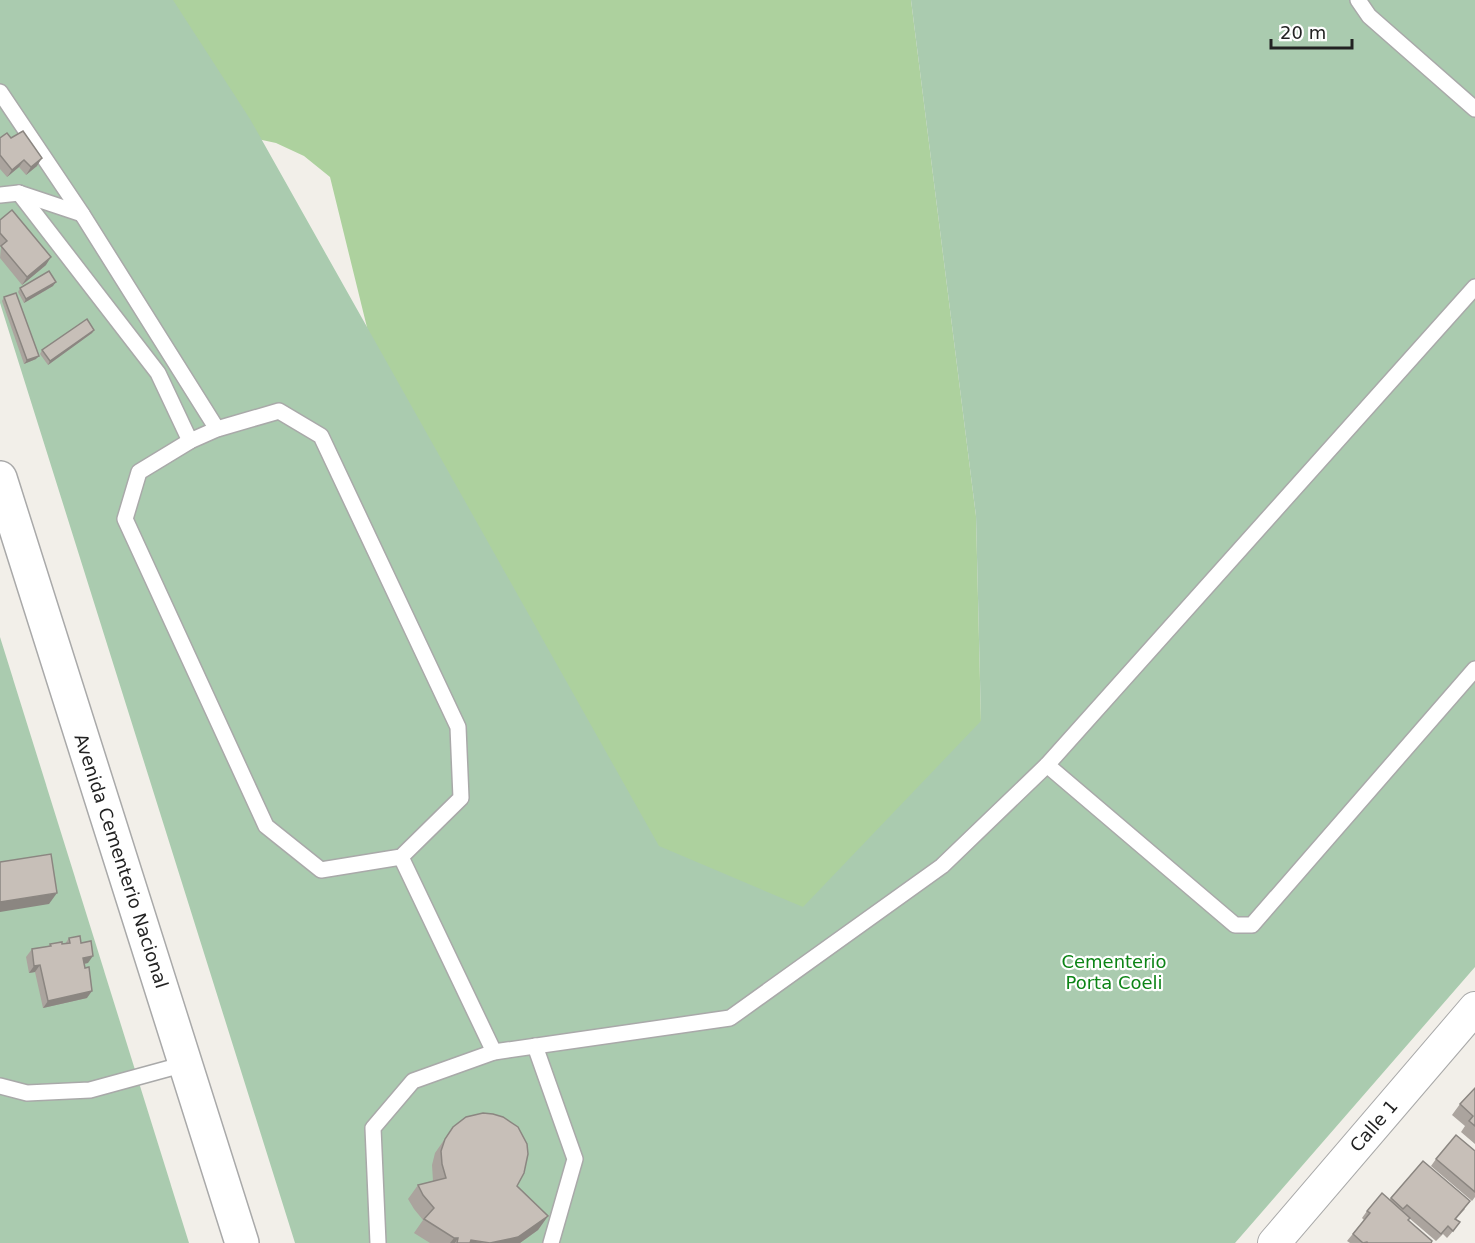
<svg xmlns="http://www.w3.org/2000/svg" width="1475" height="1243" font-family="'DejaVu Sans',sans-serif">
	<style>
		.forest { fill: #add19e }
		.cemetery { fill: #aacbaf }
		.lines { fill: none; stroke-linecap: round; stroke-linejoin: round }
		.service-casing { stroke: #a9a9a9; stroke-width: 18 }
		.minor-casing { stroke: #a9a9a9; stroke-width: 34 }
		.tertiary-casing { stroke: #a9a9a9; stroke-width: 36 }
		.service { stroke: #fff; stroke-width: 15 }
		.minor { stroke: #fff; stroke-width: 32 }
		.tertiary { stroke: #fff; stroke-width: 33 }
		.wall { fill: #aba49e }
		.shaded-wall { fill: #8b8681 }
		.building { fill: #c7bfb8; stroke: #8b8681; stroke-width: 1.5 }
		.labels { text-anchor: middle; stroke-width: 4.5; stroke-linejoin: round; paint-order: stroke }
		.street-label { font-size: 18px; fill: #222; stroke: #fff }
		.park-label { font-size: 18px; fill: #0c8416; stroke: #fff }
	</style>
	<rect width="100%" height="100%" fill="#f2efe9"/>
	<path class="forest" d="M34,0H911L976,516L981,722L934,890L705,927L406,486L330,177L304,156L276,143L226,132Z"/>
	<g class="cemetery">
		<path d="M0,0H173L250,119L659,846L803,907L981,721L976,516L911,0H1475V967L1235,1243H295L0,303Z"/>
		<path d="M0,637L189,1243H0Z"/>
	</g>
	<g class="lines">
		<g class="service-casing">
			<g id="service">
				<path d="M1358,0L1369,16L1475,109"/>
				<path d="M0,92L82,214L217,429"/>
				<path d="M19,193L158,373L190,441"/>
				<path d="M0,195L19,193L82,214"/>
				<path d="M279,411L321,436L458,727L461,798L401,857L321,870L266,826L125,519L139,472L190,441L217,429Z"/>
				<path d="M1047,765L1235,925H1252L1475,669"/>
				<path d="M401,857L494,1052"/>
				<path d="M535,1046L575,1159L551,1243"/>
				<path d="M0,1086L27,1093L90,1090L185,1064"/>
				<path d="M378,1243L373,1128L413,1081L494,1052L730,1018L942,866L1047,765L1475,287"/>
			</g>
		</g>
		<g class="minor-casing">
			<path id="minor" d="M1274,1243L1475,1008"/>
		</g>
		<g class="tertiary-casing">
			<path id="tertiary" d="M0,478L242,1243"/>
		</g>
		<use href="#service" class="service"/>
		<use href="#minor" class="minor"/>
		<use href="#tertiary" class="tertiary"/>
	</g>
	<g class="wall">
		<path d="M0,138L37,166L26,175L19,167L7,177L0,169Z"/>
		<path d="M0,220L46,265L22,285L0,258L1,247L0,246Z"/>
		<path d="M53,286L24,303L18,292L20,288Z"/>
		<path d="M4,297L36,359L24,364L2,301Z"/>
		<path d="M94,330L92,333L48,365L40,354L42,350Z"/>
		<path d="M69,938L81,943L88,963L84,964L87,998L43,1008L35,972L29,973L26,957L32,949L48,947L50,944H65Z"/>
		<path d="M1475,1088V1144L1461,1132L1465,1126L1452,1115L1460,1104Z"/>
		<path d="M453,1127L517,1186L548,1216L538,1230L520,1243H430L414,1233L423,1220L414,1209L408,1199L418,1185L433,1181L432,1165L435,1153Z"/>
		<path d="M1475,1151V1197L1472,1201L1431,1166L1436,1159Z"/>
		<path d="M1423,1161L1465,1209L1456,1219L1454,1230L1447,1238L1443,1234L1436,1241L1409,1218L1408,1220L1431,1243H1350L1347,1241L1364,1220L1362,1218L1367,1211L1389,1200Z"/>
	</g>
	<g class="shaded-wall">
		<path d="M42,158L37,166L26,175L31,167Z"/>
		<path d="M24,160L19,167L7,177L12,170Z"/>
		<path d="M51,257L46,265L22,285L27,277Z"/>
		<path d="M56,282L53,286L24,303L26,299Z"/>
		<path d="M94,330L92,333L48,365L50,361Z"/>
		<path d="M39,356L36,359L24,364L27,360Z"/>
		<path d="M57,893L49,904L0,912V902Z"/>
		<path d="M93,956L88,963L77,965L83,958Z"/>
		<path d="M40,965L35,972L29,973L34,966Z"/>
		<path d="M92,991L87,998L43,1008L48,1001Z"/>
		<path d="M548,1216L538,1230L520,1243H490Z"/>
		<path d="M454,1238H458L455,1243H450Z"/>
		<path d="M471,1240L485,1243H469Z"/>
	</g>
	<g class="building">
		<path d="M23,131L42,158L31,167L24,160L12,170L0,155V138L7,133L11,138Z"/>
		<path d="M12,210L51,257L27,277L1,246L7,241L0,233V220Z"/>
		<path d="M49,271L56,282L26,299L20,288Z"/>
		<path d="M16,293L39,356L27,360L4,297Z"/>
		<path d="M87,319L94,330L50,361L42,350Z"/>
		<path d="M51,854L57,893L0,902V862Z"/>
		<path d="M80,936L81,943L91,941L93,956L83,958L85,968L89,967L92,991L48,1001L40,965L34,966L32,949L51,946L50,944L62,942V944L70,943L69,938Z"/>
		<path d="M1475,1088V1126L1469,1121L1473,1116L1460,1104Z"/>
		<path d="M483,1113L493,1114L503,1117L518,1127L527,1144L528,1154L524,1173L517,1186L548,1216L518,1237L490,1243L471,1240L470,1243H457L458,1238H454L424,1219L434,1208L423,1195L418,1185L446,1178L442,1164L441,1151L445,1139L453,1127L466,1117Z"/>
		<path d="M1456,1135L1475,1151V1192L1436,1159Z"/>
		<path d="M1423,1161L1470,1201L1455,1219L1460,1222L1453,1231L1448,1226L1441,1234L1407,1205L1403,1209L1391,1198Z"/>
		<path d="M1382,1193L1410,1218L1408,1220L1432,1241L1431,1243H1368L1367,1242L1363,1243L1353,1234L1370,1213L1367,1211Z"/>
	</g>
	<g class="labels">
		<g class="street-label">
			<text transform="translate(121 861) rotate(72)" y="6">Avenida Cementerio Nacional</text>
			<text transform="translate(1374 1126) rotate(-49)" y="6">Calle 1</text>
		</g>
		<g class="park-label">
			<text x="1114" y="968">Cementerio<tspan x="1114" dy="21">Porta Coeli</tspan></text>
		</g>
	</g>
	<path d="M1271 39v9h81v-9" fill="none" stroke="#222222" stroke-width="3"/>
	<text x="1280" y="39" font-size="18" fill="#222222" stroke="#ffffff" stroke-width="4.5" paint-order="stroke">20 m</text>
</svg>
